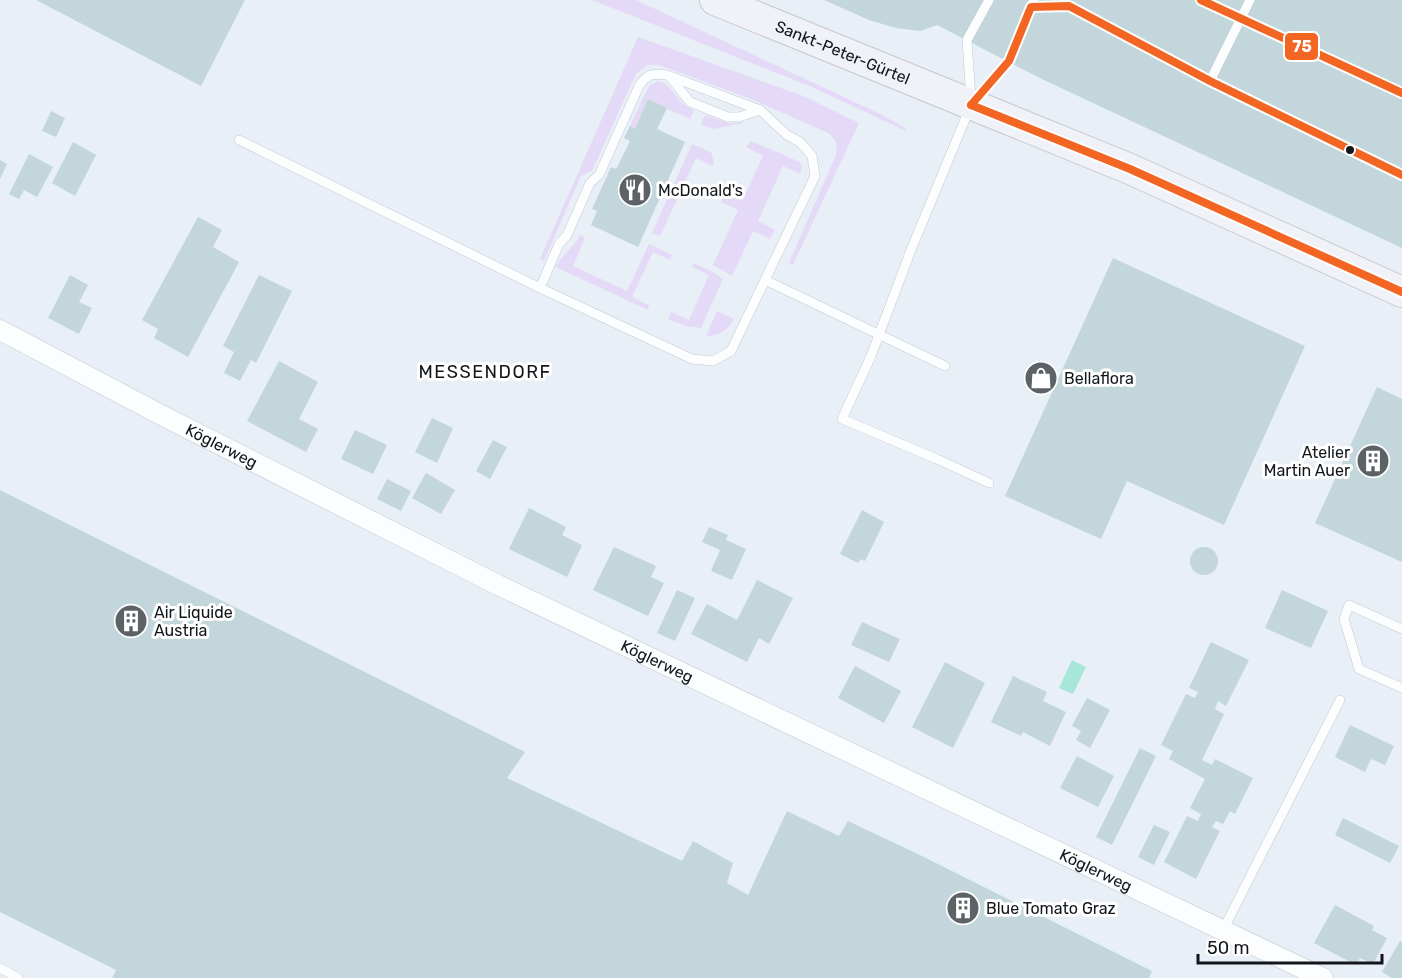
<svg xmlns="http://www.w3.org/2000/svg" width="1402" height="978" font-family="Rubik,sans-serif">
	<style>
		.green { fill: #e4d9f7 }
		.water { fill: #a7e6d9 }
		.building { fill: #c2d6dc }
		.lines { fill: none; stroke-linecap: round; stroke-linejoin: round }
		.lane-casing { stroke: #c5cad0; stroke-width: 10 }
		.street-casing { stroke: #c5cad0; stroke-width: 21 }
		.primary-casing { stroke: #c8cbce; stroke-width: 32 }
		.lane { stroke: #fcfdfe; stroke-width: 9 }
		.street { stroke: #fcfdfe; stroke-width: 20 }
		.primary { stroke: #f0f2f7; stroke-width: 30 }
		.bus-1-casing { stroke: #fff; stroke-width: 12 }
		.bus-1 { stroke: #f26522; stroke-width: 8 }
		.bus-dot { fill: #12161a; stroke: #fff; stroke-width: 2 }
		.labels { text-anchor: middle; stroke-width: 6; stroke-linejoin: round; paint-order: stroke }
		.street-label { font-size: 16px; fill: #12161a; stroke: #fff }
		.poi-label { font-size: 16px; fill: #12161a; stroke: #fff; text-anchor: start }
		.neighbourhood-label { font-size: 18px; letter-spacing: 1.5px; fill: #12161a; stroke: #fff }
		.line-badge { stroke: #fff; stroke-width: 2 }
		.badge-label { font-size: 16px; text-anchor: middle; font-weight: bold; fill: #fff }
	</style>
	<rect width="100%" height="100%" fill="#e8eff6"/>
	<g class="green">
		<path d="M592,0H636L880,114L905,128L906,131L812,87Z"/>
		<path d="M638,37L803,96L859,123L793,265L789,263L836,155C838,146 836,139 828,133L751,99L659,65H648L636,74L592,171L581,176L544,261L540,259Z"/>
		<path d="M658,81C675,85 674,103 694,110L690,119L648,100L635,129L630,126L649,86Z"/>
		<path d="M705,115L729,123L742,122L743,123L714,129L701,124Z"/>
		<path d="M751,141L800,162L802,167L800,174L783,166L758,221L775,230L770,239L753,231L732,276L713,265L738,210L721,202L725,193L742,201L763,156L746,147Z"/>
		<path d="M692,144L711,152L714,163L713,166L696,158L660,236L652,233Z"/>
		<path d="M580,235L585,238L573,266L627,291L649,244L672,255L670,260L653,252L632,297L649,305L648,310L556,267C562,254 574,248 580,235Z"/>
		<path d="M693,263L711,271L723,279L701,328L686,326L668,319L671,312L689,320L709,275L692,267Z"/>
		<path d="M717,311L734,319C728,330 719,336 706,336Z"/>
	</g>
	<path class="water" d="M1072,660L1086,667L1073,694L1059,688Z"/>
	<g class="building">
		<path d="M36,0H245L201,86Z"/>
		<path d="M824,0H1402V248L1042,79L937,25L920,31L896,28L869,20Z"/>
		<path d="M648,99L667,108L657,129L685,142L638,247L591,225L597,211L592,209L611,167L616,169L630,141L624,138L630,126L635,129Z"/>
		<path d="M51,111L65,118L56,137L42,131Z"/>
		<path d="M73,142L96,155L75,196L52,183Z"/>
		<path d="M29,154L53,167L37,197L24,190L19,199L9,194Z"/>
		<path d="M0,160L7,164L0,179Z"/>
		<path d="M198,217L222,230L213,247L239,262L188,357L154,338L158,329L142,320Z"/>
		<path d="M1113,258L1305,346L1224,525L1127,481L1101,539L1005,496Z"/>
		<path d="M70,275L88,285L79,302L92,308L79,334L48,318Z"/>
		<path d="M259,275L292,291L256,363L251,360L240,381L224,373L234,352L223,346Z"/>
		<path d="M279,361L318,382L299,419L318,429L306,452L247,421Z"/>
		<path d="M1377,387L1402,399V562L1315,523Z"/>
		<path d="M432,418L453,428L437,463L415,452Z"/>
		<path d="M355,430L387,445L373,474L341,459Z"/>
		<path d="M493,440L507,447L490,479L476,471Z"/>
		<path d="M426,473L455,490L441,514L412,498Z"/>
		<path d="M387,479L411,491L401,511L377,499Z"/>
		<path d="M0,490L525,752L507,778L682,861L693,841L733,863L727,883L748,895L787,811L839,836L848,821L924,857L1152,971L1149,978H112L116,970L0,912Z"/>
		<path d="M529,508L566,527L562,535L582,545L567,577L509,549Z"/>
		<path d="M862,510L884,522L865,561L861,559L858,563L840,554Z"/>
		<path d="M709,527L728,535L726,540L746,549L732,580L711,571L720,550L702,542Z"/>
		<circle cx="1204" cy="561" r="14"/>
		<path d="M614,547L656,566L651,577L664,583L648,616L593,590Z"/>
		<path d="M757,580L793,598L769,644L759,638L747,662L691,634L707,604L737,620Z"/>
		<path d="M677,590L695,598L675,641L657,633Z"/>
		<path d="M1282,590L1328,611L1311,648L1265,628Z"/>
		<path d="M862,622L900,639L889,662L851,645Z"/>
		<path d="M1211,642L1249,660L1226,706L1218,701L1215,709L1224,714L1202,760L1212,765L1215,759L1253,778L1235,814L1230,811L1223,824L1216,821L1212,827L1220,831L1196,879L1164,862L1187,816L1198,821L1201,814L1190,808L1205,779L1169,759L1173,751L1161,745L1186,694L1195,698L1198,692L1189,688Z"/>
		<path d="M945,662L985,683L953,748L912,727Z"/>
		<path d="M855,666L901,691L884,723L838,698Z"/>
		<path d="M1013,676L1047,692L1043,701L1066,712L1050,746L1023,732L1021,736L991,722Z"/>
		<path d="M1087,698L1110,710L1090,748L1076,740L1081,731L1072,726Z"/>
		<path d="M1350,725L1394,746L1385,765L1371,759L1365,772L1335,757Z"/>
		<path d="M1140,748L1156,756L1112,845L1096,837Z"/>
		<path d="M1077,756L1114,776L1098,807L1060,788Z"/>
		<path d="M1343,818L1399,846L1390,863L1335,835Z"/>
		<path d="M1154,825L1170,832L1154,865L1138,857Z"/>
		<path d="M1335,905L1374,926L1372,930L1387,938L1373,964L1360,958L1356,965L1314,943Z"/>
		<path d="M1400,941L1402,942V978H1392L1382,972Z"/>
	</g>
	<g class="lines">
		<g class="lane-casing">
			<g id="lane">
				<path d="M1201,0L1402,93"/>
				<path d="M1031,7L1069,6L1210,81L1402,175"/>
				<path d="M670,77L690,102L728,117H739L760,110"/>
				<path d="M1210,81L1250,0"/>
				<path d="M971,99L967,40L989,0"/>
				<path d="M239,140L540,288L692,359L713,361L731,351L765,280L945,366"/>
				<path d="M540,288L559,244L567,235L590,183L599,175L639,86C647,74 652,73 667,75L760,110L787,135L800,142L812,156L815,176L765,280"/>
				<path d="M989,483L937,459L842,419L871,356L911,250L971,105L1009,61L1034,0"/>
				<path d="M1402,629L1349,605L1344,619L1359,669L1402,688"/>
				<path d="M1223,930L1340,700"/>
				<path d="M0,968L18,978"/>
			</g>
		</g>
		<g class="street-casing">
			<g id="street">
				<path id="s1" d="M0,330L169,419L498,585L1323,978"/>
			</g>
		</g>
		<g class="primary-casing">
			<g id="primary">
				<path id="s2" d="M715,0L1130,169L1402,292"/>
			</g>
		</g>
		<use href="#lane" class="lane"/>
		<use href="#street" class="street"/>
		<use href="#primary" class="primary"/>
		<g class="bus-1-casing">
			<g id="bus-1">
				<path d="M1201,0L1402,93"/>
				<path d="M971,105L1009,61L1031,7L1069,6L1210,81L1402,175"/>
				<path d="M971,105L1130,169L1402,292"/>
			</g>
		</g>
		<use href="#bus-1" class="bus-1"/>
	</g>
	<defs>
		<g id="restaurant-disc" transform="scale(1.725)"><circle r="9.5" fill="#5d6267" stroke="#fff"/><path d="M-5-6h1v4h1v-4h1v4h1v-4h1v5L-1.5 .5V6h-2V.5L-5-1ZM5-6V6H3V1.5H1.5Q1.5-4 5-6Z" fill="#fff"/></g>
		<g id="shop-disc" transform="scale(1.725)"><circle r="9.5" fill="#5d6267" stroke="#fff"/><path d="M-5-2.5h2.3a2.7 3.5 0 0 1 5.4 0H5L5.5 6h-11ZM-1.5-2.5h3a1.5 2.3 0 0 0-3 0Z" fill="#fff"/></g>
		<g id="building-disc" transform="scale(1.725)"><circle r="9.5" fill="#5d6267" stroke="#fff"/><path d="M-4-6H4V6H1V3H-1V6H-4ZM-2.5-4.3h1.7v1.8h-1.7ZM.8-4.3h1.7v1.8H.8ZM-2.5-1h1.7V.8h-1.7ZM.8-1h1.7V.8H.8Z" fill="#fff"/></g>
	</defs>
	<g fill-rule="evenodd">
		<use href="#restaurant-disc" x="635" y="190"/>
		<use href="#shop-disc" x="1041" y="378"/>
		<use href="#building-disc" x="1373" y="461"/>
		<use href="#building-disc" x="131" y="621"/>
		<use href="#building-disc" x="963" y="908"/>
	</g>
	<circle class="bus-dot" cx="1350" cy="150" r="5"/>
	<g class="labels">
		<g class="street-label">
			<text dy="6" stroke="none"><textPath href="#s2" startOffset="138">Sankt-Peter-Gürtel</textPath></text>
			<text dy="6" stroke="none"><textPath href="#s1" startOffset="250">Köglerweg</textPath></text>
			<text dy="6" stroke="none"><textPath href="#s1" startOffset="736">Köglerweg</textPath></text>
			<text dy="6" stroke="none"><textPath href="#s1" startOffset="1222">Köglerweg</textPath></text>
		</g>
		<g class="poi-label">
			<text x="658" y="196">McDonald's</text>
			<text x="1064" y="384">Bellaflora</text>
			<text x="1350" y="458" text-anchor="end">Atelier<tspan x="1350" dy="18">Martin Auer</tspan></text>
			<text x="154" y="618">Air Liquide<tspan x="154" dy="18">Austria</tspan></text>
			<text x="986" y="914">Blue Tomato Graz</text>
		</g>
		<g class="neighbourhood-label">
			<text x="485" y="378">MESSENDORF</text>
		</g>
	</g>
	<rect class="line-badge" x="1284" y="32" width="35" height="29" rx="6" fill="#f26522"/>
	<g class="badge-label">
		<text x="1302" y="52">75</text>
	</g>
	<path d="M1198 954v9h184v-9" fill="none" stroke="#12161a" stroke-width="3"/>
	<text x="1207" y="954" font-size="18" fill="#12161a" stroke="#ffffff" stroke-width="4.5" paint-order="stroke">50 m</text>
</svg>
